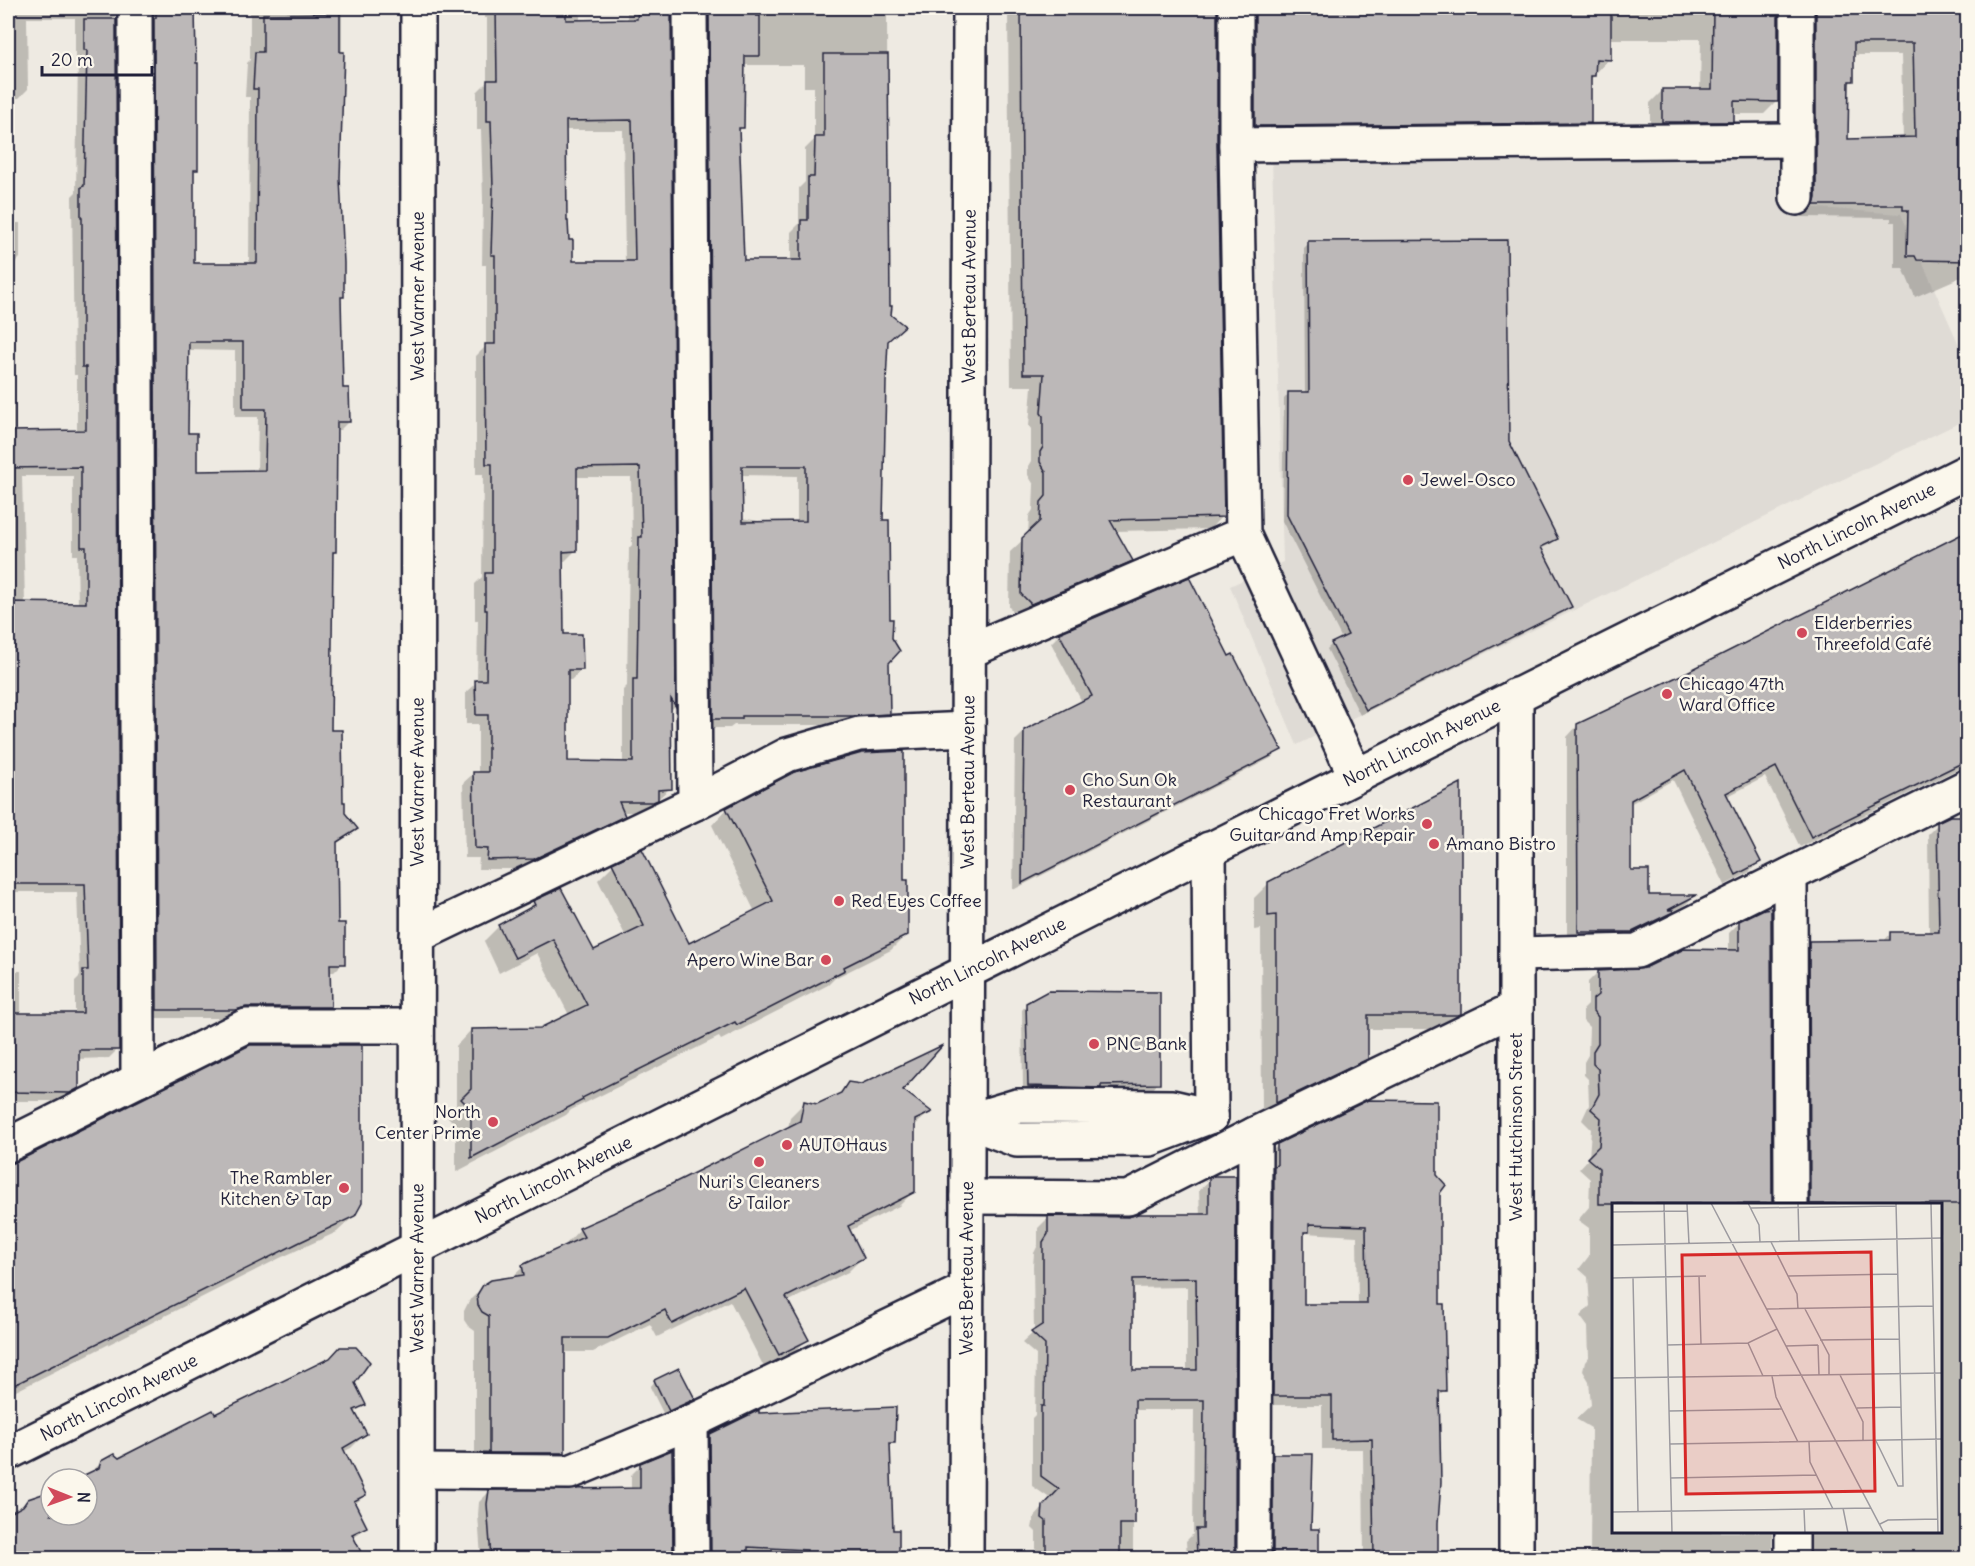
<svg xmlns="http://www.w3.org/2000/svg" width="1975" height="1566" font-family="Delius,sans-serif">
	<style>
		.built { fill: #dfdbd5 }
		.shadow { fill: #0003; fill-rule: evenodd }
		.building { fill: #bcb8b8; stroke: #22223b; stroke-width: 1.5; fill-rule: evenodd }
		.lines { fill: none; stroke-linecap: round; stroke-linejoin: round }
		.minor-casing { stroke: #22223b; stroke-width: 38 }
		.major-casing { stroke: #22223b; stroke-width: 38 }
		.minor { stroke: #fbf7ec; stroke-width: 33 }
		.major { stroke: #fbf7ec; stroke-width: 33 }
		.poi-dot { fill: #d1495b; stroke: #fbf7ec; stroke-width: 2 }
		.labels { text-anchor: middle; stroke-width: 5; stroke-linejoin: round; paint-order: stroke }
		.street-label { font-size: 18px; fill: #22223b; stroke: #fbf7ec }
		.poi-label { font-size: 18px; fill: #22223b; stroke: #fbf7ec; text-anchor: start }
		.inset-road { fill: none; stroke: #9c9a9f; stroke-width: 1.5 }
		.view { fill: #d62828; fill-opacity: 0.15; stroke: #d62828; stroke-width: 3 }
		.inset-edge { fill: none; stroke: #22223b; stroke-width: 3 }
	</style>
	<rect width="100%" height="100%" fill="#eeeae2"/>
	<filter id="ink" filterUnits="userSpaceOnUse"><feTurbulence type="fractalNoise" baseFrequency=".0167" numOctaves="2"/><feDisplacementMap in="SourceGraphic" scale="12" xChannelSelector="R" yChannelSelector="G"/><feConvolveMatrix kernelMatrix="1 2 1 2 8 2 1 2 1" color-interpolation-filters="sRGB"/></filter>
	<g filter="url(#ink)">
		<path class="built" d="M1786,151L1791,206L1901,214L1967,363V419L1297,745L1230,586L1283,562L1272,158Z"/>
		<g class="shadow">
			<path d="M8,8H115L118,1049L109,1058L77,1059L78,1088L68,1097L60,1101H8V390H14V432H77V375H74L72,196L76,192L78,58H75V18H27L28,89L19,98H10V223H20V258L11,267H8V316ZM22,476H73V555H77L78,604H25ZM11,892H77L80,976L75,981V1015H21V971H11Z"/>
			<path d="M142,8H194L197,169L192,174V264H249L250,97H245L247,63L250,60V8H348L342,13V88L338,178L342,296L340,299L341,389L349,421L340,430H336L335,552L332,555L330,731L344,813L356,829L335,845L337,925L343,963L334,972H329V1007L320,1016L226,1018H148ZM187,350L235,351V417H258L257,472H196L186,435Z"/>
			<path d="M485,8H580V21H627V8H670L674,707L670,711V788L646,810L641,812H622L624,815L613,825L523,869H478L479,858H465L463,783L474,773H478V724H466V692L477,682L478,620H475V584L482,577L483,474H476V356L486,346V265H482L483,199L481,130H477V92L487,82V18H485ZM565,130H623L625,263H572L567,242ZM575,477H631L632,545L629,548L627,686L623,690V763H567V680H571L582,669L563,636L562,561H565L575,551Z"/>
			<path d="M695,8H890L887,11L888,308L882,522L888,713L878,723L843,725H734L730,728H704ZM743,65H804V87H814V140L805,149V182L799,188V224L791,232V261H743L738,132L743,127ZM741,475L797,476V523H769L742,518Z"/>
			<path d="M1008,8H1216V145L1222,516L1210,529L1115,531L1131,560L1119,573L1017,616L1009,607L1010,552L1028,535L1029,516L1033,510L1034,485L1028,475V466L1031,461V429L1029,426L1032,386H1011Z"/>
			<path d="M1236,8H1777V101L1764,114H1732V121L1719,134H1650V103L1663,90L1700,91L1701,39H1609V59L1597,72L1594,71V76L1590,80V122L1577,135L1243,138Z"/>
			<path d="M1797,8H1968V289L1961,296V277L1915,297L1903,268H1895V222H1891V218L1802,217ZM1852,55H1901L1903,139L1846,141L1847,86L1852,81Z"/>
			<path d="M1309,243L1507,442L1556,539L1551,544L1540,549L1570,607L1565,612L1360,715L1327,649L1332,644L1342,639L1282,521L1284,399L1289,393H1305L1304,248Z"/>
			<path d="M1968,301V359H1962V306Z"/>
			<path d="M1968,532V764L1800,847L1765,777L1726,797L1759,862L1748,873L1725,885L1673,780L1630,804V872L1647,897H1693L1684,906L1670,913L1660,923L1620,943H1567V737L1578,725L1682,676Z"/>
			<path d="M1060,634L1228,658L1280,749L1271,758L1013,890L1015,741L1025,731L1082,702L1051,643Z"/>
			<path d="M727,809L903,882L907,934L891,950L835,978L828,985L721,1040L719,1037L571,1110L566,1115L456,1172V1125L447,1116L456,1106V1046L471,1030H540L569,1015L537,953L499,973L484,941L499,926L523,913L534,902L593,952L626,937L598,880L613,865L688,945L755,912L712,825Z"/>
			<path d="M1968,817V1558H1801L1797,1532H1940V1204H1800L1799,953L1810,943L1883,942L1891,933H1929L1928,834L1938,824Z"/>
			<path d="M1269,883L1460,1013L1442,1029H1366V1058L1352,1073L1262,1116L1261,929L1254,930V898Z"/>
			<path d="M1770,910L1771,1204H1614V1532H1772V1558H1587L1590,1555L1591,1428L1576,1419L1591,1405L1589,1381L1583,1371L1585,1362L1589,1357L1588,1327L1580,1316L1590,1306L1588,1277L1579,1269L1589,1256V1228L1578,1220L1589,1207L1590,1179L1579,1169L1589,1158L1591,1129L1582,1120L1589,1105L1588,1079L1584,1075V1062L1588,1055L1589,1027L1583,1021V1010L1588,1005V982L1598,972L1645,969L1729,951V933L1740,922Z"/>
			<path d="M1027,1004L1158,1083L1153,1089L1097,1090L1094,1092L1023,1091L1022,1010Z"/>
			<path d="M849,1083L901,1090L929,1113L913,1127V1192L899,1206L849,1231L862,1258L848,1272L787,1302L807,1340L792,1354L765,1369L730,1301L657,1337L650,1324L593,1352H563L564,1453L549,1467H475V1331L468,1326L464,1320V1311L469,1301L484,1286L510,1279L523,1267L567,1246L566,1244L580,1229L788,1129L790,1117L804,1103L817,1106L834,1098Z"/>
			<path d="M1277,1146L1436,1175L1438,1192L1437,1252L1444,1390L1438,1397V1558H1364L1363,1449H1322V1405H1264L1267,1156ZM1305,1233L1357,1236L1358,1305H1303L1302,1236Z"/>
			<path d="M17,1163L354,1216L337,1232L280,1258L8,1395V1165Z"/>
			<path d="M1235,1177L1234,1558H1187L1186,1541L1193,1534L1194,1410H1133V1558H1036V1532L1032,1528L1034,1518L1051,1499L1032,1486V1418L1035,1415L1036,1355L1022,1343L1034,1332L1033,1266L1034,1253L1038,1245V1228L1048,1218H1128L1200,1216L1199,1190L1210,1180ZM1187,1287V1371H1131V1288Z"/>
			<path d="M655,1381L693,1399L688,1404L664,1415L650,1387Z"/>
			<path d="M353,1383L364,1404L354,1414L365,1434L351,1448L343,1452L365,1495L354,1505L365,1527L353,1539L362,1558H8V1516L51,1493V1515H87V1479H81L88,1475L102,1462L119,1460L215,1416Z"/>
			<path d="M757,1414L893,1442L889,1446L892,1531H898V1558H701V1445L711,1435Z"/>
			<path d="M671,1452L672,1558H481L478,1515L479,1502L489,1492L631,1490V1475L641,1465Z"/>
			<path d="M1274,1455L1310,1531H1317V1558H1263L1264,1465Z"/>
		</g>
		<g class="building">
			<path d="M156,8H195L196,63H198V170H194V263H257L258,89H253L255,52H263V14L340,13V52H344L340,178L344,263V297H341L343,388H349L350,422H337L336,552H333L331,730H342L343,802H345V813L358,829L337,842L338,923H345V964H330L331,1007H246L236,1010H157L154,18H156ZM189,342H243V409H266L265,470L197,471V433H188Z"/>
			<path d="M496,8H566V20L637,19L638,8H671L676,707L671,699L672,789L658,790V800L653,802H619L625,816L534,859L487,860L488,849L475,848L473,772H488V715H476L475,680H486L487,610H485V573H492V464H486L485,344H495V255H491L493,188L491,121H487V80H497ZM632,120L635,261H573V240H569L568,221H567L566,121ZM640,467L642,537H639L637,679H633V762L568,761V670H583L582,634H564L563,552L577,551V468Z"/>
			<path d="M709,8H756V16H760V56H745L744,128H739L744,260H801V220H808V177H814L815,137H824V54H888L890,306H892L891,315L905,326L888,341L886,382L883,520H889L890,619H893L892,638L900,651L889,663L890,714L854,716H742V719H713ZM742,466H806V521L743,522Z"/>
			<path d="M1021,8H1217V145L1224,517L1110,520L1133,561L1031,604L1021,594L1022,538L1040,521L1041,502L1046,496V472L1040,462V452L1043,447V416L1041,413L1044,374H1023Z"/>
			<path d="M1255,8H1611V60L1596,59L1595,76H1591V123L1255,126Z"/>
			<path d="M1713,8H1778V102L1734,101V122H1662V89H1712Z"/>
			<path d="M1882,8H1968V261L1917,260L1915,256H1907L1908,210H1903V205H1814L1816,198V9H1882ZM1854,43H1913L1915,137L1848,139L1849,81H1854Z"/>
			<path d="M84,19H116L119,1050H79V1088L70,1093L8,1092V1013H83V970H88L85,884H8V602L86,603V547H81V467L8,468V431L86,430V367H82V217H81V187L84,186L87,50H84Z"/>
			<path d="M1507,240L1509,441L1558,539L1541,547L1572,607L1366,710L1331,643L1348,635L1287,515L1288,392H1309L1308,241Z"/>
			<path d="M1968,531V760L1811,837L1776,767L1726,793L1761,862L1736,875L1685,770L1631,800V870H1649V895H1697L1668,910H1673V912L1632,932H1578L1577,724L1681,675Z"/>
			<path d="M1189,577L1229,656L1233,654L1282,750L1022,883L1024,730L1092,696L1059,633Z"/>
			<path d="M904,751V880H908V935L844,967L845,970L737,1025L735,1022L582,1098L583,1100L471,1158V1109L461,1099L471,1089V1029L540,1028L587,1005L553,939L515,958L498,925L535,905L533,901L561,888L594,950L644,926L612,863L642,849L689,943L773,901L726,808L794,772L862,753Z"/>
			<path d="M1461,783V1014L1458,1015H1368V1059L1276,1103V915L1268,916V882Z"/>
			<path d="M1950,816H1968V1204H1810L1809,941L1890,940V932H1939L1937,822Z"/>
			<path d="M1771,908L1772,1204H1599V1168L1587,1158L1599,1146L1601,1118L1591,1109L1599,1094L1598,1069L1593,1064V1051L1598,1043V1017L1593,1011V999L1598,995V971L1645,968L1684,949L1739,950V921L1764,909Z"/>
			<path d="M1048,991L1160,992V1084L1101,1085V1088L1028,1086L1026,1003Z"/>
			<path d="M250,1045H362V1203L355,1216L298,1243L8,1388V1164L16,1162Z"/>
			<path d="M943,1045L903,1090L932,1112L915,1120V1192L848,1226L864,1258L786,1297L809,1340L779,1355L744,1288L672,1324L665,1310L608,1338H565V1453H489V1316L482,1312L478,1305L477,1295L483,1285L491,1280L524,1275L522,1265L584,1237L579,1228L613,1213L722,1159V1160L800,1121L804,1101L817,1104L841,1093L848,1082L861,1084Z"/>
			<path d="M1368,1100L1437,1101V1175L1446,1185L1440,1193V1304H1444L1446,1391H1439L1441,1482L1438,1523V1558H1374L1372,1439L1332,1440V1396H1273L1274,1166L1277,1165V1144ZM1309,1224L1366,1226L1367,1304H1304V1232H1309Z"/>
			<path d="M1214,1176H1236L1235,1558H1197L1196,1529H1203L1204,1400H1135V1524H1120V1558H1046V1521L1042,1518L1043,1506L1059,1489L1041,1476V1406H1044L1045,1345L1031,1332L1043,1324V1242L1048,1234V1216L1128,1217L1138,1214H1209V1178ZM1196,1278L1197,1370H1133V1279Z"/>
			<path d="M340,1347H356L370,1362L355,1383L366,1405L354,1410L367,1434L343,1448L366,1495L354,1501L367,1527L352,1534L364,1558H8V1514L23,1506L28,1499L51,1491V1515H87V1479H76L99,1468L101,1461L114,1454L119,1458L213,1410L215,1414L330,1358Z"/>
			<path d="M679,1368L695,1399L669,1411L654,1380Z"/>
			<path d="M896,1407L895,1443H890L893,1530H899V1558H806L807,1550L748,1547V1558H711L710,1434L759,1410V1413Z"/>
			<path d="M672,1450L673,1558H491L487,1504L489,1490L640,1488V1463Z"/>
			<path d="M1273,1454H1313L1311,1529H1319V1558H1273Z"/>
		</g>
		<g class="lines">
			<g class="minor-casing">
				<g id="minor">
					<path d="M135,8L138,1080"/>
					<path d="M690,8L695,803"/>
					<path d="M1236,8V145L1243,534L1355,775"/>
					<path d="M1797,8V198"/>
					<path d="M1236,145L1797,140"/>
					<path d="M969,651L1243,534"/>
					<path d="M1209,849L1211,1116"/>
					<path d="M1790,875L1791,1204"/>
					<path d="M417,936L695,803L787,755L859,734L968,729"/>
					<path d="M1516,954L1637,951L1968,786"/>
					<path d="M967,1121L1017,1140L1150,1139L1211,1116"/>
					<path d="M967,1121L1017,1106L1172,1107L1211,1116"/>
					<path d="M8,1145L246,1026H417"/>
					<path d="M967,1197L1128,1198L1255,1134L1516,1008"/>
					<path d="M691,1422L692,1558"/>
					<path d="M418,1471L570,1472L691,1422L967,1289"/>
					<path d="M1792,1532V1558"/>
					<path id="s1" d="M417,1558L418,8"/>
					<path id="s2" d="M966,1558L970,8"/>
					<path d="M1254,1558L1255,1134"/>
					<path d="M1516,1558V695"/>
				</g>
			</g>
			<g class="major-casing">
				<g id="major">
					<path id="s3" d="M8,1453C662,1127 1313,795 1968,471"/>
				</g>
			</g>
			<use href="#minor" class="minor"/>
			<use href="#major" class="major"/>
		</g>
	</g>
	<g class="poi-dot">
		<circle cx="1408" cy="480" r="6"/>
		<circle cx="1802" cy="633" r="6"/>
		<circle cx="1667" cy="694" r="6"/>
		<circle cx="1070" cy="790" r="6"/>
		<circle cx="1427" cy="824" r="6"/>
		<circle cx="1434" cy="844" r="6"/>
		<circle cx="839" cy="901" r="6"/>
		<circle cx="826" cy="960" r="6"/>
		<circle cx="1094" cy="1044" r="6"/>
		<circle cx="493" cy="1122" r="6"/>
		<circle cx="787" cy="1145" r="6"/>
		<circle cx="759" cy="1162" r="6"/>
		<circle cx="344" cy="1188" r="6"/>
	</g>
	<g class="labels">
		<g class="street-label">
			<text dy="6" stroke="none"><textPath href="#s1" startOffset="1262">West Warner Avenue</textPath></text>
			<text dy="6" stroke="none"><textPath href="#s2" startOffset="1262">West Berteau Avenue</textPath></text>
			<text dy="6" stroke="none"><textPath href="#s3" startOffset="2068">North Lincoln Avenue</textPath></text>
			<text dy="6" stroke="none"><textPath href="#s3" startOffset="1582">North Lincoln Avenue</textPath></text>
			<text dy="6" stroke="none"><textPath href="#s1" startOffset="776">West Warner Avenue</textPath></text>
			<text dy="6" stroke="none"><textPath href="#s2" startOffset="776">West Berteau Avenue</textPath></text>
			<text dy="6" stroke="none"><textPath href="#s3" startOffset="1096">North Lincoln Avenue</textPath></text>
			<text transform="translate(1516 1127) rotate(-90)" y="6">West Hutchinson Street</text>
			<text dy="6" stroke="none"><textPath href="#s3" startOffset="610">North Lincoln Avenue</textPath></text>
			<text dy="6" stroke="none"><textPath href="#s1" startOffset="290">West Warner Avenue</textPath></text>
			<text dy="6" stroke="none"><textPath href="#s2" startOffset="290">West Berteau Avenue</textPath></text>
			<text dy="6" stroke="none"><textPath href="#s3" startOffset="124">North Lincoln Avenue</textPath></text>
		</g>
		<g class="poi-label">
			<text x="1420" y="486">Jewel-Osco</text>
			<text x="1814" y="629">Elderberries<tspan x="1814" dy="21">Threefold Café</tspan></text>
			<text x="1679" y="690">Chicago 47th<tspan x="1679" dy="21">Ward Office</tspan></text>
			<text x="1082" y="786">Cho Sun Ok<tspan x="1082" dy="21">Restaurant</tspan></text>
			<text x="1415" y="820" text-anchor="end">Chicago Fret Works<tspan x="1415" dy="21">Guitar and Amp Repair</tspan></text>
			<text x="1446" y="850">Amano Bistro</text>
			<text x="851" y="907">Red Eyes Coffee</text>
			<text x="814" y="966" text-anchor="end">Apero Wine Bar</text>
			<text x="1106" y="1050">PNC Bank</text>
			<text x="481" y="1118" text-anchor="end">North<tspan x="481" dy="21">Center Prime</tspan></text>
			<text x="799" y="1151">AUTOHaus</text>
			<text x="332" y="1184" text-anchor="end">The Rambler<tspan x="332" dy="21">Kitchen &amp; Tap</tspan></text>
			<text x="759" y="1188" text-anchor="middle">Nuri's Cleaners<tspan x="759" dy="21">&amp; Tailor</tspan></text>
		</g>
	</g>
	<g transform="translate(1612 1203)">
		<rect width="330" height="330" fill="#eeeae2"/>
		<path class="inset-road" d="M52,0L60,330M99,0L272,330M136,0L147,22L148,39M186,0L187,39M319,0L326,330M75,1L77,41M139,5L284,3M0,9L76,8M159,39L185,91L186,106M0,42L330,35M87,73L89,141M176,73L286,71M0,75L94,73M21,75L26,309M155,106L321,103M193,106L217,152V172M208,137L287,136M136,140L151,173M55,142L136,140L165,126M206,142L207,172M174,143L206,142M228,172L251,219V238M160,173L164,194L186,239M0,175L330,170M245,205L289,204M57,208L170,206M264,238L286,283H291L284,0M197,239L198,259L221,306M58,241L330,236M58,275L204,272M231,305L236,330M192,306L193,330M0,309L259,305M268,321L276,317L326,316"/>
		<path class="view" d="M259,49L263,288L74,291L70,52Z"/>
		<rect width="330" height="330" class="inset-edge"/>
	</g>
	<rect width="1975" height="1566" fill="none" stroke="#fbf7ec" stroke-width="30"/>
	<rect x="15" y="15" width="1945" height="1536" fill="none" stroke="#22223b" stroke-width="2" filter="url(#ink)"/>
	<g transform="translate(69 1497) rotate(91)"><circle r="28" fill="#fbf7ec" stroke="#a4a2a5" stroke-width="1.5"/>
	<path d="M0-4.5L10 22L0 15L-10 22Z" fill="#d1495b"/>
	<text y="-9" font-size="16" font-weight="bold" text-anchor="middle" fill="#22223b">N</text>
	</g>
	<path d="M42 66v9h110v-9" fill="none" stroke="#22223b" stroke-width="3"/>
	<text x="51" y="66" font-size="18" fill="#22223b" stroke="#fbf7ec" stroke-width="4.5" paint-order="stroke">20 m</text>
</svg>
